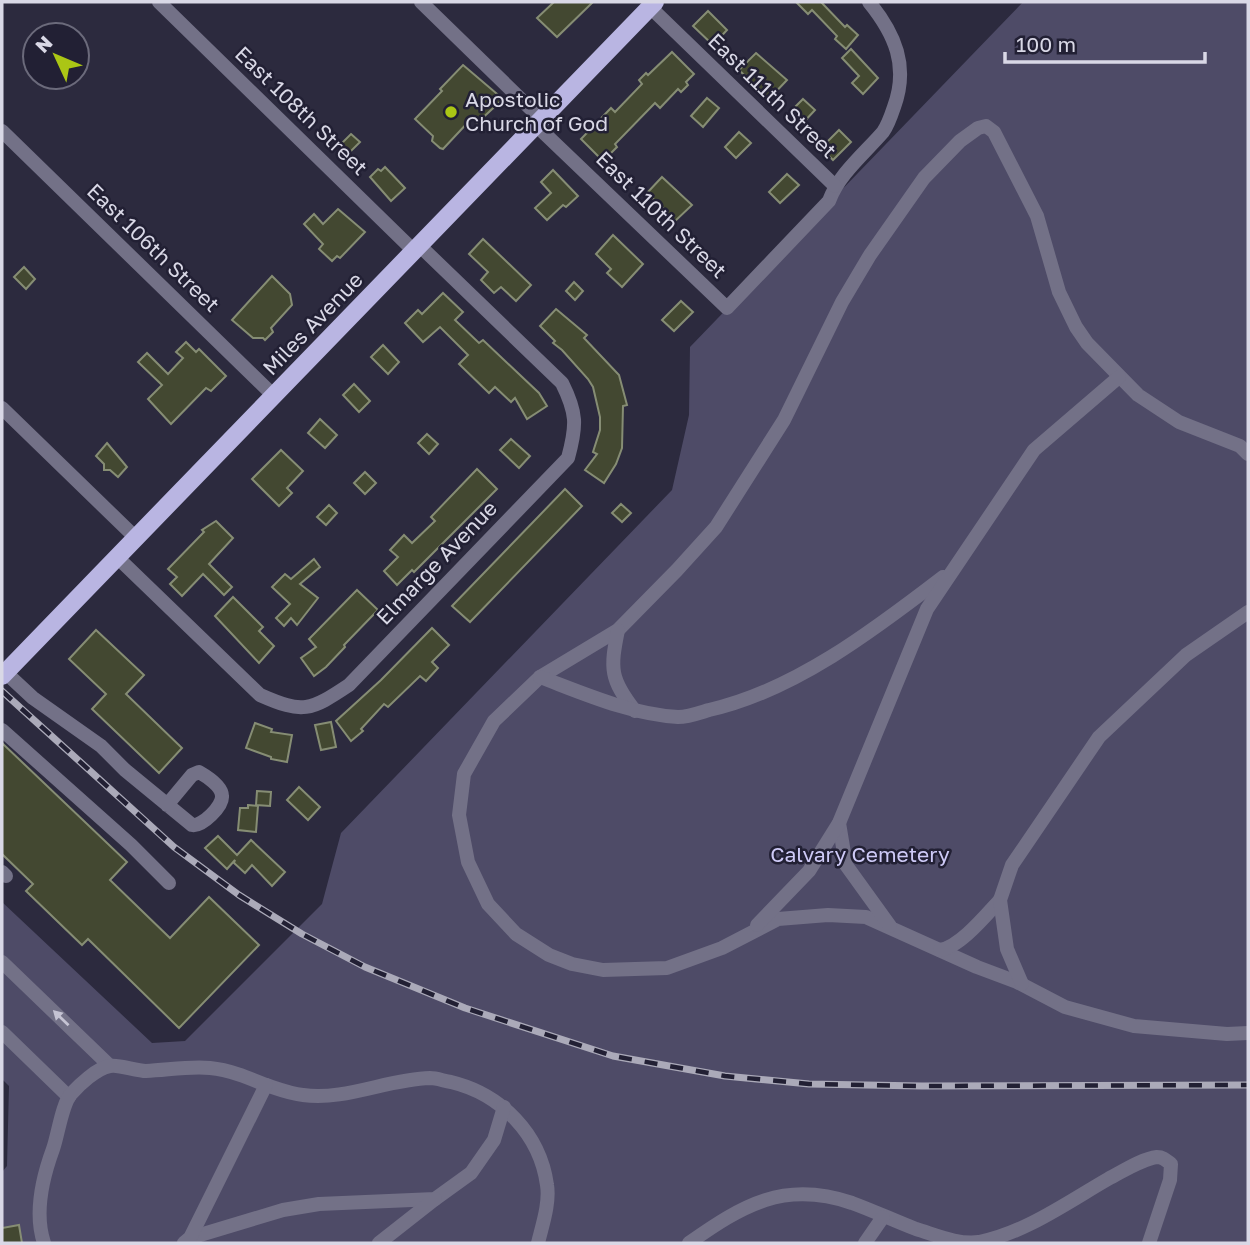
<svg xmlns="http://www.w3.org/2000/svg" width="1250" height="1245" font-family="'Golos Text',sans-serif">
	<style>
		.green { fill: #4e4b67 }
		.building { fill: #434831; stroke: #868d74; stroke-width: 2 }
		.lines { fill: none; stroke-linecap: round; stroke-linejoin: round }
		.minor { stroke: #737187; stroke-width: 14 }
		.major { stroke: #b9b5e2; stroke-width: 18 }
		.rail-casing { stroke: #abaab9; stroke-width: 7 }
		.rail { stroke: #222034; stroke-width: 4.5; stroke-dasharray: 13; stroke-linecap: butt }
		.oneway { fill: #c5c3d3 }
		.poi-dot { fill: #abc615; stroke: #222034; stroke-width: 2.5 }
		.labels { text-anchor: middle; stroke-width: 5; stroke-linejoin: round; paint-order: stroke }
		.street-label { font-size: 21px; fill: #d9d8e6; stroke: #222034 }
		.poi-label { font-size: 21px; fill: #d9d8e6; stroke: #222034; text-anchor: start }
		.park-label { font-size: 21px; fill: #cecaf7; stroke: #222034 }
	</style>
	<rect width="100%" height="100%" fill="#2c2a3e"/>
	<path class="green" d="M1023,2H1248V1243H2V1172L7,1166L9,1086L2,1079V902L152,1043L185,1041L322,904L341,833L672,490L689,415L690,347Z"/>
	<g class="building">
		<path d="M554,2H593L557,37L537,18Z"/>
		<path d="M796,2H821L845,27L847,25L858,35L846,49L835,39L837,36L812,10L808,14Z"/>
		<path d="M708,11L727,30L713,45L693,26Z"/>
		<path d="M851,49L878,78L863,94L852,83L859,76L842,58Z"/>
		<path d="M672,52L694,74L686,82L688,85L681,92L678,89L660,108L655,103L615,144L617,147L603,161L581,139L611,108L615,112L642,84L639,80L646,73L648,75Z"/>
		<path d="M756,53L787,80L769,99L739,70Z"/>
		<path d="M463,65L503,99L477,123L472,118L443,149L440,148L432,141L433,136L415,119L442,91L440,89Z"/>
		<path d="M707,98L719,108L703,127L691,116Z"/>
		<path d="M803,99L815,110L802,124L790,112Z"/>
		<path d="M839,130L851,142L833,160L821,148Z"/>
		<path d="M739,132L751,143L736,158L725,147Z"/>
		<path d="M351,134L360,142L350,152L341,144Z"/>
		<path d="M385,167L405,188L391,201L370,177L378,169L381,171Z"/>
		<path d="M553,170L578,196L566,207L563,205L547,220L535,208L551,193L541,182Z"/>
		<path d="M787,174L799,185L780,203L769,192Z"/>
		<path d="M662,177L692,205L672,224L660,213L664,209L647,193Z"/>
		<path d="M338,209L365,232L340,258L337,256L332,261L319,249L323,244L304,224L314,214L323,224Z"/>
		<path d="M613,235L643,264L622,287L607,273L611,269L596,254Z"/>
		<path d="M483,239L531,285L516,301L501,287L494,293L481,280L488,272L469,254Z"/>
		<path d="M24,267L35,279L26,289L14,277Z"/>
		<path d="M272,276L290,294L292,305L271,328L273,332L265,340L263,338H253L232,320Z"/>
		<path d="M574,282L583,291L575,300L566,291Z"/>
		<path d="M443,293L463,312L455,320L479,343L483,340L539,393L547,406L527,419L515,398L511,402L495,387L489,393L459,364L468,355L440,327L423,342L405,323L418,310L422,314Z"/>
		<path d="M681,301L693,312L674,331L662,320Z"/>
		<path d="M556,309L587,335L584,338L619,375L627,405L623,406L622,448L616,464L604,483L585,470L597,454L593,452L600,430V417L593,387L588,379L562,350L553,343L555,341L540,326Z"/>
		<path d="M186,342L196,352L199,349L226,376L211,391L206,388L171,424L148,399L162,385L138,362L147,353L168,374L183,358L176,352Z"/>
		<path d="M383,345L399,362L388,374L371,357Z"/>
		<path d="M354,384L370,401L359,412L343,395Z"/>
		<path d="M320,419L337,435L325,448L308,433Z"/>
		<path d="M427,434L438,444L429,454L418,443Z"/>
		<path d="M511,439L530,456L519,468L500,450Z"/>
		<path d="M107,443L127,467L118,477L110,470H104V464L96,456Z"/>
		<path d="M281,450L303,471L287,488L292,493L279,506L252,479Z"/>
		<path d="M477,469L497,489L414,572L412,570L397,585L384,571L398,557L390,550L404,535L412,543L435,521L431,517Z"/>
		<path d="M365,472L376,483L365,494L354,483Z"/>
		<path d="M565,489L582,506L470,622L452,606Z"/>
		<path d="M621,504L631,513L622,522L612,513Z"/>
		<path d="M329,505L337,513L326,525L317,517Z"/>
		<path d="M216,521L233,538L209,564L232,587L224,595L203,574L182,596L170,584L177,577L168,569L204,532L202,530Z"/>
		<path d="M314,559L320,567L300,584L318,598L297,625L291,618L284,626L276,618L290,604L272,587L285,574L291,579Z"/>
		<path d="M357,590L378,610L344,645L345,647L326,667L314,676L301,658L316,647L309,639Z"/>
		<path d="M233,597L263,627L259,631L274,646L259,663L215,616Z"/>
		<path d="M432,628L449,645L432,662L438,668L426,681L420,676L388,707L384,704L361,729L363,731L351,741L336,721L381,680Z"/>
		<path d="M96,630L144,675L126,694L182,748L159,773L92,709L106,694L69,659Z"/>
		<path d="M331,722L336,747L321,750L315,725Z"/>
		<path d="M255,723L272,729L271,732L292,735L287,762L271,759V757L246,748Z"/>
		<path d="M2,743L127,862L110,880L170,938L209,897L259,945L179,1028L88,939L82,945L26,891L33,884L2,854Z"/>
		<path d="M299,787L320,807L308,820L287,800Z"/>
		<path d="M257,791L271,792L270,806L256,805Z"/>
		<path d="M248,805L258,806L256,832L238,830L240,808H248Z"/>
		<path d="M218,836L237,855L251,840L285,872L272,886L252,865L245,873L234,863L235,860L227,869L205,848Z"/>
		<path d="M19,1225L22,1243H2V1228Z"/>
	</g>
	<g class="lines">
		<g class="minor">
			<path d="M159,2L414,251"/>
			<path d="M421,2L533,111L543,132L727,308L829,201C839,174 864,154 883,132C888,125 891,116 894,107C909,66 895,34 869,2"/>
			<path d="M650,7L835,186"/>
			<path d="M2,131L274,396"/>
			<path d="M2,408L137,539"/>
			<path d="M1248,454L1240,446L1179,422L1138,395L1087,343L1076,327L1059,292L1037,216L994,132L986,126L978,128L960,141L924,178L870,255L842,302L784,420L716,527L677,570L618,630L540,677L494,721L464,774L459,815L468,862L488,904L516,934L549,955L572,964L603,970L667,968L722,948L778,919L828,915L866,917L977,967L1017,982L1065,1007L1134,1026L1227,1034L1248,1033"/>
			<path d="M118,558L260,695C303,714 310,711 349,685L568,458C577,425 577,413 562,383L420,246"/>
			<path d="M618,630C610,669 610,679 635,711"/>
			<path d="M5,672L33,698L101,746L125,770L192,825C202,827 223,806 222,796C222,786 206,776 199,772L192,775L167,805"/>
			<path d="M540,677C585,694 630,714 678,717C688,717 699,713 709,710C794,691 874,630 943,577"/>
			<path d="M2,730L131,845L169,883"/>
			<path d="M839,823L846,865L890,926"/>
			<path d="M2,872L6,876"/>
			<path d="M757,925L809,871L839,823L927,609L1034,450L1119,377"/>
			<path d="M940,950C960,947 986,915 1000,900"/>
			<path d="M2,962L110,1066"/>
			<path d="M1022,984L1007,949L1000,900L1012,865L1099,737L1186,655L1248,612"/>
			<path d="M2,1032L69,1097"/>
			<path d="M266,1085C278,1089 291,1094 303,1095C345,1101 388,1079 430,1078C437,1078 444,1081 451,1082C501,1094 540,1134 547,1185C550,1203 542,1226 538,1243"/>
			<path d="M190,1238L283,1210L319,1204L435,1199L471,1173L494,1140L504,1107"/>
			<path d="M44,1243C34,1213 42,1179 53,1149C58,1135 62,1104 71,1094C79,1085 97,1068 110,1066C118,1064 136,1071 146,1071C168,1070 189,1066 210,1068C230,1070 249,1078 266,1085L190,1238L184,1243"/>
			<path d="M379,1243L435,1199"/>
			<path d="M689,1243C743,1205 784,1180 852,1203C874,1211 895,1221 916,1229C936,1235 958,1245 979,1242C1025,1233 1068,1202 1108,1179C1122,1172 1141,1159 1157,1157C1163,1157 1166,1160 1171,1164L1170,1180L1149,1243"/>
			<path d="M865,1243L883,1217"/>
		</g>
		<path class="major" d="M2,676L655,2"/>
		<g class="rail-casing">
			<path id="rail" d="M2,691L174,847L239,895L302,934L365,967L465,1008L613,1056L725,1076L809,1084L922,1086L1248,1085"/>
		</g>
		<use href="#rail" class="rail"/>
	</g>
	<defs><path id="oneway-solid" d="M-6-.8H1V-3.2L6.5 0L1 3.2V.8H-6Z" transform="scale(1.75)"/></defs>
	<use class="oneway" href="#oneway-solid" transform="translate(61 1018) rotate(-136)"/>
	<circle class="poi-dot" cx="451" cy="112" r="7"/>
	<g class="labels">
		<g class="street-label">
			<text transform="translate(772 96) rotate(44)" y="7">East 111th Street</text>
			<text transform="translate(301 111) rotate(44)" y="7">East 108th Street</text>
			<text transform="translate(661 215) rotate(44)" y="7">East 110th Street</text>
			<text transform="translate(153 248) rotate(44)" y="7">East 106th Street</text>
			<text transform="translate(313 324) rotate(-46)" y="7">Miles Avenue</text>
			<text transform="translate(437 563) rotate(-46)" y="7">Elmarge Avenue</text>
		</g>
		<g class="poi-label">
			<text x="465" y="107">Apostolic<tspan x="465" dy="24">Church of God</tspan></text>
		</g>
		<g class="park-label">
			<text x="860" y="862">Calvary Cemetery</text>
		</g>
	</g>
	<rect width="1250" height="1245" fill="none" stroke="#d9d8e6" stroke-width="7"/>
	<g transform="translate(56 56) rotate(314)"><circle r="33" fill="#222034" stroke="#6b6a7b" stroke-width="2"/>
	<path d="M0-5L12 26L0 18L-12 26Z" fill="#abc615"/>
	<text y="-10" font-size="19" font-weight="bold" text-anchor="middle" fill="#d9d8e6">N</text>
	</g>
	<path d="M1005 52v10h200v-10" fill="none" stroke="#d9d8e6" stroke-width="3.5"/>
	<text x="1016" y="52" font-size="21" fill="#d9d8e6" stroke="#222034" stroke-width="5" paint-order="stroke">100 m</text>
</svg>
